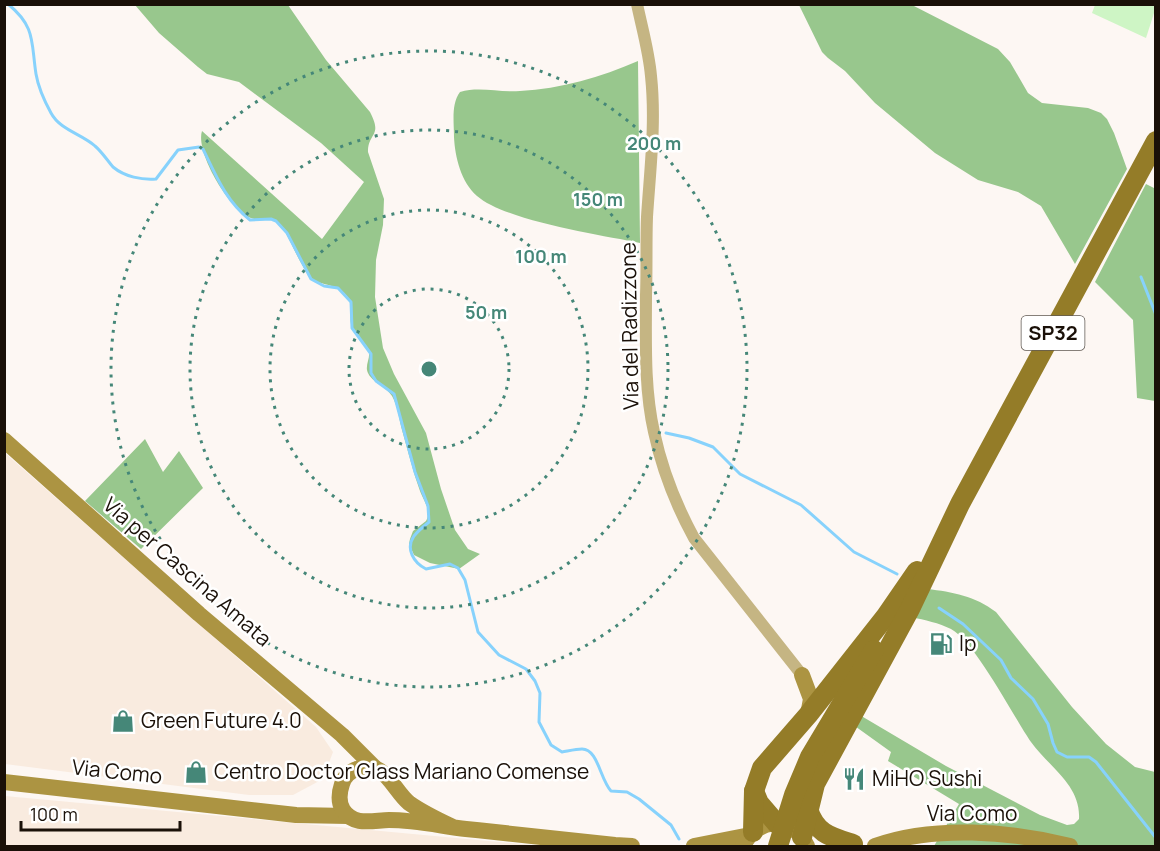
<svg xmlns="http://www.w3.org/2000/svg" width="1160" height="851" font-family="Manrope,sans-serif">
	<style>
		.built { fill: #f9ebdf }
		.green { fill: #cef5c5 }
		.forest { fill: #98c78d }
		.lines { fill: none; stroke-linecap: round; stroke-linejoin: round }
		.stream { stroke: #87d2fc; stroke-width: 3 }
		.street { stroke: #c5b583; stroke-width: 12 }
		.secondary { stroke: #ac9442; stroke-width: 16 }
		.primary { stroke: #947c28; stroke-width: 20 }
		.ring { fill: none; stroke: #458778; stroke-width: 3; stroke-dasharray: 3 6 }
		.labels { text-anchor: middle; stroke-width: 5; stroke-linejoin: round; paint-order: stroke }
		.shield { fill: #fff; stroke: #5f5852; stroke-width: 1.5 }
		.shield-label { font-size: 20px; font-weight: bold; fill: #1a1008 }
		.street-label { font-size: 21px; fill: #1a1008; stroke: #fff }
		.poi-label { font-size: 21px; fill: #1a1008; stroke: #fff; text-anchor: start }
		.centre { fill: #458778; stroke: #fff; stroke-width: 3 }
		.ring-label { font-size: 18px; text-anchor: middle; font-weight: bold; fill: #458778; stroke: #fff; stroke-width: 5; stroke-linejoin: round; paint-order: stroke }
	</style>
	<rect width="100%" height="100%" fill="#fdf7f3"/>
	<g class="built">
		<path d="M5,453L316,727L333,752L323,779L293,795H249L5,764Z"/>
		<path d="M5,796L543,846H5Z"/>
	</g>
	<path class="green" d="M1095,5H1155V10L1146,38L1092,13Z"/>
	<g class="forest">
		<path d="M135,5H288L326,60L370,112C383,137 368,132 368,152L384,199L383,225L376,260L375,297L383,348L394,374L426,433L441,489L455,530L468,549L480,554L459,569L430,563L414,555L409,544L410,539L413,531L426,521C432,510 424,502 420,491C413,472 408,451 402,430C399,419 398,406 392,396C386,386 369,381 367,370C366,364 370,358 369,352C367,343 357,337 353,330C347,319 355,305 346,295C338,284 324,286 314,280C302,272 291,239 281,225C272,215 262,222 251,218C230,211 195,152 202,131L322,239L364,182L321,143L239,82L207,74L198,67L159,33Z"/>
		<path d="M799,5H912L998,49L1010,62L1028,93L1042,103L1088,108L1101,113L1107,119L1114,133L1127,169L1075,264L1041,206L1018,192L978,180L935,153L875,103L845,71L828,58L822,52Z"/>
		<path d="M638,61L640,243C600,235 506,221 477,196C461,182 455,157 454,137C454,122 451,104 460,92C480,86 500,93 520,91C561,89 601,77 638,61Z"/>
		<path d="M1146,184L1156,189L1155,401L1137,398L1133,320L1095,282Z"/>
		<path d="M145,439L163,472L179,451L203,488L141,549L85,501Z"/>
		<path d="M927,589C953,592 975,596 996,612L1072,707L1106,744L1135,767L1155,772V846H934L959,804L888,761L891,752L852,724L858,714L946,766L1040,815L1067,825L1074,824L1079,819C1081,785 1049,767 1031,742C1013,716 976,643 951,629C939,623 925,620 911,617Z"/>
	</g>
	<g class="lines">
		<g class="stream">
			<path d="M8,4C36,27 31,42 36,74C38,86 45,102 51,113C60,130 82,134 95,146C102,152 107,160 113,167C125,177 142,180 156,179L178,150L199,147L203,149C216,176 226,201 250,220L271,219L276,221L287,233L311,279L324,286L338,288L351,302L352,328L371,354V373L376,381L394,394L415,472L428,506L429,522C424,526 418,531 414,536C405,549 414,563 426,569L450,564L458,568L465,580L478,632L499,655L526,669L535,681L540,693L539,722L551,745L562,752C568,751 576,749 582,749C598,749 600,779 611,791L627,792L639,799L671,825L679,839"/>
			<path d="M1141,277L1156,315"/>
			<path d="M666,433L689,438L713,447L740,474L801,505L854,552L897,574"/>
			<path d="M939,608L963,624L1001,660L1011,678L1033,699L1048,724L1053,743L1057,752L1067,757H1089L1096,762L1156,838"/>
		</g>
		<path class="street" d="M637,4C642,28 649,52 651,76C656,123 650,170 647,217C646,243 647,269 646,295C646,340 644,388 654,432C662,469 676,505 694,538L802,675"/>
		<g class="secondary">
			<path d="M4,440L199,614L342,735L374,767"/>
			<path d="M802,675L811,699L808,715"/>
			<path d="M4,782L296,815L348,816"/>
			<path d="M453,827C438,820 423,813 409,803C393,790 384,758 357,769C350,771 344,777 342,784C339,793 338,802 343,810C354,827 374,820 389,820C415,820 441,826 466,829C516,834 566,840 615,845L632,846"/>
			<path d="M694,846L750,835"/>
			<path d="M743,846C757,817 793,815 807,846"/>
			<path d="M875,846C933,825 1011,831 1070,846"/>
		</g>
		<g class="primary">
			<path d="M754,791L759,803L777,824"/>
			<path d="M808,809C816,834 831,837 853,844"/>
			<path d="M753,832L754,791L762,768L808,715L886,616L917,571"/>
			<path d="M802,837L815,784L910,609L960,504L1156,141"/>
			<path d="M778,846L794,795L810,757L874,650"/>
		</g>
	</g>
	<g class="ring">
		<circle cx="429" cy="369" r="80"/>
		<circle cx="429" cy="369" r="159"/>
		<circle cx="429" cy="369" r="239"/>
		<circle cx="429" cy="369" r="318"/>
	</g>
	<defs>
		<g id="fuel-bare" transform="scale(1.8)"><path d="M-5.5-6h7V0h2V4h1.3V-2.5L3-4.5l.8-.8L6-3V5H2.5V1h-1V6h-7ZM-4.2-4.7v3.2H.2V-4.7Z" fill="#458778" stroke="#fff" stroke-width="2.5" paint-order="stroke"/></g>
		<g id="shop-bare" transform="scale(1.8)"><path d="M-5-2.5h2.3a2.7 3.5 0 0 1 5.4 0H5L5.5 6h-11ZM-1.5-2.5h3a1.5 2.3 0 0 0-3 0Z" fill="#458778" stroke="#fff" stroke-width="2.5" paint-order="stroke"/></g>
		<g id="restaurant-bare" transform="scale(1.8)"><path d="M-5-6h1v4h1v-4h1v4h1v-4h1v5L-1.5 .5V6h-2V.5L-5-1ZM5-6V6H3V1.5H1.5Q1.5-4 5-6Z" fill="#458778" stroke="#fff" stroke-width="2.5" paint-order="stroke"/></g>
	</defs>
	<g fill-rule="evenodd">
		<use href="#fuel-bare" x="941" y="644"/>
		<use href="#shop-bare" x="123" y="721"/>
		<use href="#shop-bare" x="196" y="772"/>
		<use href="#restaurant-bare" x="854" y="779"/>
	</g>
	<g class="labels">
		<rect class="shield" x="1021.5" y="316" width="63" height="34" rx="4.5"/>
		<g class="shield-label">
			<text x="1053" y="340">SP32</text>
		</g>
		<g class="street-label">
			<text transform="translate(630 326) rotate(-91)" y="7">Via del Radizzone</text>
			<text transform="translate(187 572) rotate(41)" y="7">Via per Cascina Amata</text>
			<text transform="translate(117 772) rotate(6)" y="7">Via Como</text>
			<text x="972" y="821">Via Como</text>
		</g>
		<g class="poi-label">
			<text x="959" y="651">Ip</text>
			<text x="141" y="728">Green Future 4.0</text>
			<text x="214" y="779">Centro Doctor Glass Mariano Comense</text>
			<text x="872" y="786">MiHO Sushi</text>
		</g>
	</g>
	<circle cx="429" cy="369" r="9" class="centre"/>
	<g class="ring-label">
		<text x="654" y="150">200 m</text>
		<text x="598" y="206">150 m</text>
		<text x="541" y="263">100 m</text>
		<text x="486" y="319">50 m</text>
	</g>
	<rect width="1160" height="851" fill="none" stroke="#1a1008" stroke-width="12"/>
	<path d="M21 821v9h159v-9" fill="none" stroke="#1a1008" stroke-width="3"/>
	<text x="30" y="821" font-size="18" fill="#1a1008" stroke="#ffffff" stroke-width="4.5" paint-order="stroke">100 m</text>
</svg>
